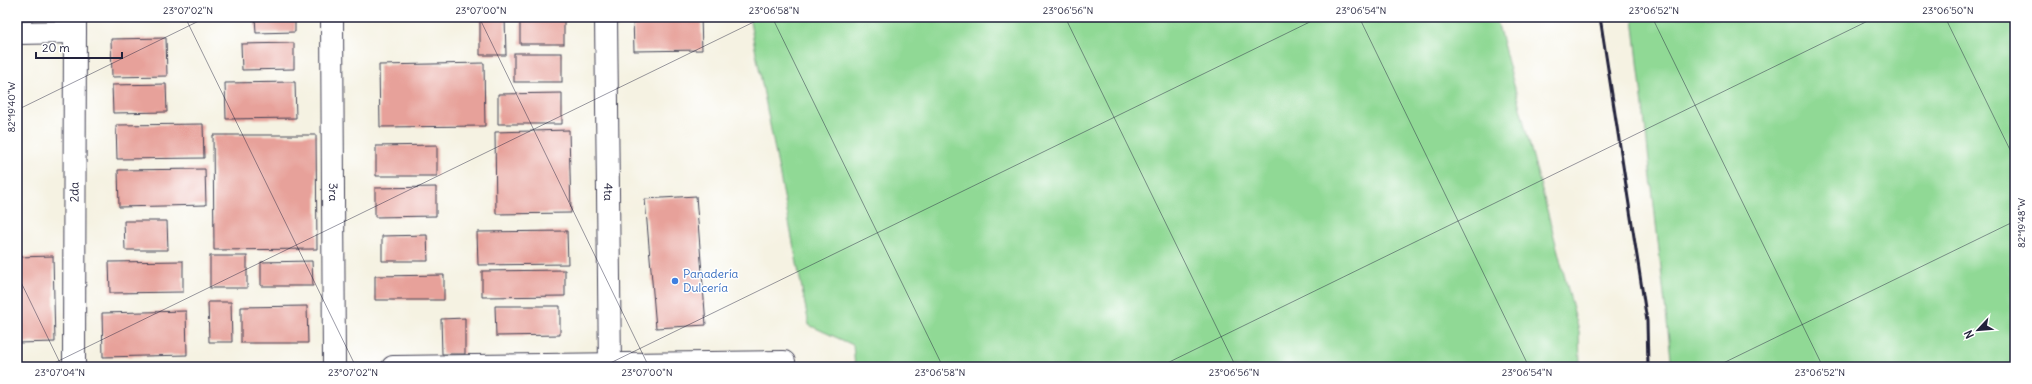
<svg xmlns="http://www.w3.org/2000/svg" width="2032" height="384" font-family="Delius,sans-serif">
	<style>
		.green { fill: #90d995; stroke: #597e68 }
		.building { fill: #e7a19a }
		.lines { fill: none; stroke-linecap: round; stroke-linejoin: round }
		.street-casing { stroke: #424154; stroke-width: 24 }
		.street { stroke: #fff; stroke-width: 22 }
		.rail { stroke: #22223b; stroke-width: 3 }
		.ticks { fill: none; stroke: #22223b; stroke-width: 1; stroke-opacity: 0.45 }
		.shop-dot { fill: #3f7fe0; stroke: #fff; stroke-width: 1.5 }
		.labels { text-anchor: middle; stroke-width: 3; stroke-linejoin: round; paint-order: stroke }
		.street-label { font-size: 12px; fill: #22223b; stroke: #fff }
		.shop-label { font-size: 12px; fill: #366cbe; stroke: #fff; text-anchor: start }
		.neatline { fill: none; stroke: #22223b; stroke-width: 1.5 }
		.ticks-label { font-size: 10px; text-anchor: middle; fill: #22223b }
	</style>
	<rect width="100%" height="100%" fill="#fff"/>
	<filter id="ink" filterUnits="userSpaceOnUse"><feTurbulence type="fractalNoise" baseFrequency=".025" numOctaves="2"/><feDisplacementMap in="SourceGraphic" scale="8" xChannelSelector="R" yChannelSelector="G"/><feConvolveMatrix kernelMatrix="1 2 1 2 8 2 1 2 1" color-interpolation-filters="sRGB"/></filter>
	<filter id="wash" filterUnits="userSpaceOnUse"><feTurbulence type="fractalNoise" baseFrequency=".012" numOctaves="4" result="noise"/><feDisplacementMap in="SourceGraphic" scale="16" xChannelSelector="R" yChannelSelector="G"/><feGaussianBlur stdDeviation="0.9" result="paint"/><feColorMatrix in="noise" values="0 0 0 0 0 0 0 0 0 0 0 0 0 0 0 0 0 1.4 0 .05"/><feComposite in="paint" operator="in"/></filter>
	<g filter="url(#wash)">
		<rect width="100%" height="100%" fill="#f5f2e2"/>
		<g class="green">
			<path d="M749,17H1496L1579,331L1580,367H855L853,345L809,325Z"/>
			<path d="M1633,17H2015V367H1672Z"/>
		</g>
		<g id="blocks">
			<g class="building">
				<path d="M255,17H295V32L256,33Z"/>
				<path d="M480,17H505L506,55H480Z"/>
				<rect x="520" y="17" width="44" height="27"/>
				<path d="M633,17H701L702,50L634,51Z"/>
				<path d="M166,38L167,76L112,77L111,39Z"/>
				<path d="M294,43V69L242,70L241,44Z"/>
				<rect x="514" y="53" width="48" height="29"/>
				<path d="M484,63L485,126L380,127L379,65Z"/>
				<path d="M295,82L296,118L226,119L225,83Z"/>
				<path d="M166,84L167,112L113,113L112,85Z"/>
				<path d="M562,93V124H498V94Z"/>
				<path d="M203,124L204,158L117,159L116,125Z"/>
				<path d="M569,130L571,213L496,214L495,132Z"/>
				<path d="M213,135H316L317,249L214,250Z"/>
				<path d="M437,145V176H376V146Z"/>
				<path d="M205,169L206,205L119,207L118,170Z"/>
				<path d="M436,187V216L375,217V188Z"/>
				<path d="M696,196L706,325L656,328L645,199Z"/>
				<path d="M124,221H167L168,250H125Z"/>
				<path d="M567,231L568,264L478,265L477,232Z"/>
				<path d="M427,235L428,261H382V236Z"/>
				<path d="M53,256L55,342L17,343V257Z"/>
				<rect x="210" y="256" width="37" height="32"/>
				<path d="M183,261V292L110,293L109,262Z"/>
				<path d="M312,261L313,286H261V262Z"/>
				<path d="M565,270V296L482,297V271Z"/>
				<path d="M444,275V300H375V276Z"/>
				<path d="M208,302H231L232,342H209Z"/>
				<path d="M307,306L308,343H241V307Z"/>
				<path d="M495,306H560V335L496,336Z"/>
				<path d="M186,311L187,355L103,357L102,313Z"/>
				<path d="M465,318V354H442L441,319Z"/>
			</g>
		</g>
	</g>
	<g filter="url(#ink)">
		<use href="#blocks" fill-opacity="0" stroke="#424154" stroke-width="1"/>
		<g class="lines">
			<g class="street-casing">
				<g id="street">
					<path id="s1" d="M332,17L334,367"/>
					<path id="s2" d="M606,17L610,367"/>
					<path d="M17,33L75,32"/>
					<path id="s3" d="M74,367L75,17"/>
					<path d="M393,367L784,362"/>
				</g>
			</g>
			<use href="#street" class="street"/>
			<path class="rail" d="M1600,17L1647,321L1648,367"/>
		</g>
	</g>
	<path class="ticks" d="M185,17L356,367M479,17L649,367M772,17L943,367M1065,17L1236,367M1359,17L1529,367M1652,17L1823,367M1945,17L2015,160M17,110L207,17M17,274L62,367M46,367L764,17M602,367L1320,17M1159,367L1876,17M1715,367L2015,221"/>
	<circle class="shop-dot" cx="675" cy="281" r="4"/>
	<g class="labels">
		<g class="street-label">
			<text dy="4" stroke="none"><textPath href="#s3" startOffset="175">2da</textPath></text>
			<text dy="4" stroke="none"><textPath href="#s1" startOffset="175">3ra</textPath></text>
			<text dy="4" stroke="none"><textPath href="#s2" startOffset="175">4ta</textPath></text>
		</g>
		<g class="shop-label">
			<text x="683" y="278">Panadería<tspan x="683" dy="14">Dulcería</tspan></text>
		</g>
	</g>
	<rect width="2032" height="384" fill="none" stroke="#fff" stroke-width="44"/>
	<g transform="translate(1978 330) rotate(244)" stroke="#ffffff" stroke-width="3" paint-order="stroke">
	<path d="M0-3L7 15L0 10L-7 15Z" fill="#22223b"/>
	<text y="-6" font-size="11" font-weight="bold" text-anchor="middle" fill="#22223b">N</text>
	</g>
	<path d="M36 52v6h86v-6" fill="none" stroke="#22223b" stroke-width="2"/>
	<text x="42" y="52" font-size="12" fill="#22223b" stroke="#ffffff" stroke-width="3" paint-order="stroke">20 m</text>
	<rect x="22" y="22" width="1988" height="340" class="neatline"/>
	<g class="ticks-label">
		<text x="188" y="14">23°07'02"N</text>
		<text x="481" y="14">23°07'00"N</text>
		<text x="774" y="14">23°06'58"N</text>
		<text x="1068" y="14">23°06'56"N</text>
		<text x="1361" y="14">23°06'54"N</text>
		<text x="1654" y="14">23°06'52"N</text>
		<text x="1948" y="14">23°06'50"N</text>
		<text transform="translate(11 107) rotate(-90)" y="4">82°19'40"W</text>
		<text transform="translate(2021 223) rotate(-90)" y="4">82°19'48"W</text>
		<text x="60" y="376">23°07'04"N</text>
		<text x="353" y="376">23°07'02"N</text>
		<text x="647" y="376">23°07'00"N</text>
		<text x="940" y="376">23°06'58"N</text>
		<text x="1234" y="376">23°06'56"N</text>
		<text x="1527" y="376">23°06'54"N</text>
		<text x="1820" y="376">23°06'52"N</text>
	</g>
</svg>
